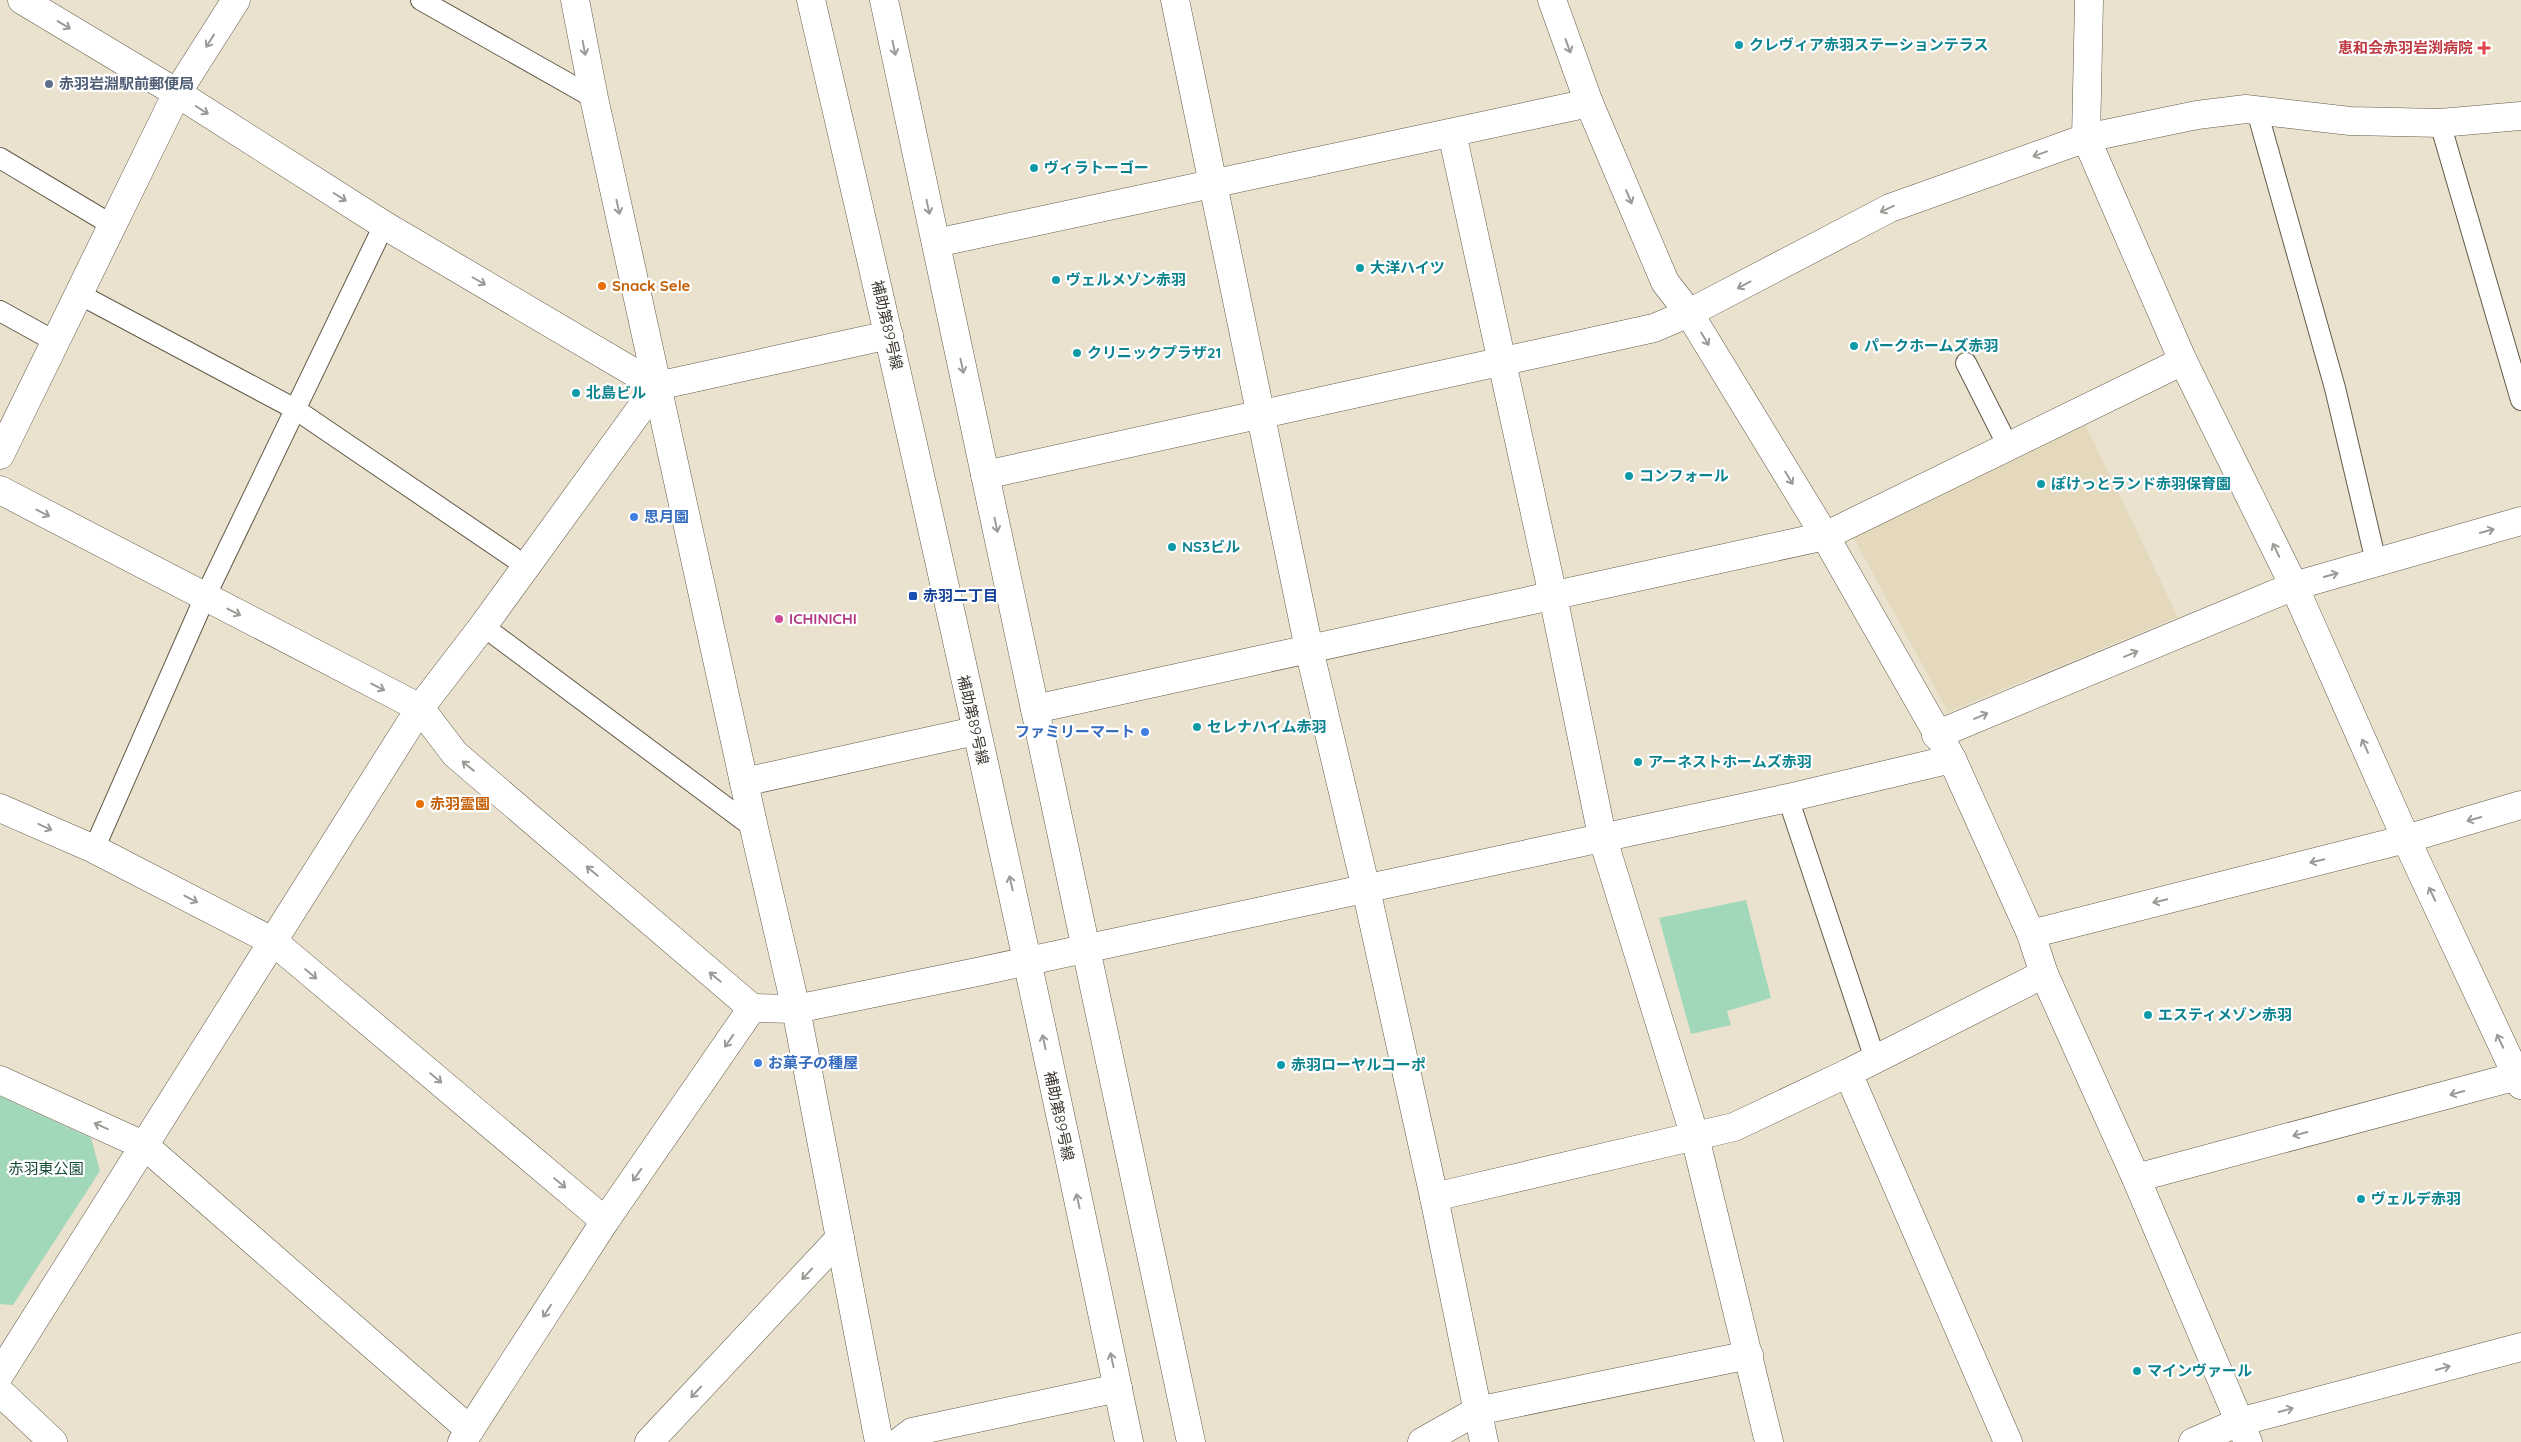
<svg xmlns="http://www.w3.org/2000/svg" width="2521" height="1442" font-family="Quicksand,'Noto Sans JP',sans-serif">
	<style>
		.built { fill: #e4d8bd }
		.green { fill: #a2d8ba }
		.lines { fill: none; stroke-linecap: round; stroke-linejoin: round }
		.service-casing { stroke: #625b49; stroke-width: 22 }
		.minor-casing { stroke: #625b49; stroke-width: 29 }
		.tertiary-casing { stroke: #625b49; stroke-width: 29 }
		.service { stroke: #fff; stroke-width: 20 }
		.minor { stroke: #fff; stroke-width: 28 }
		.tertiary { stroke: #fff; stroke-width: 28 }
		.oneway { stroke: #9c9a96 }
		.culture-dot { fill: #0f9aa8; stroke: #fff; stroke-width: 2 }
		.health-dot { fill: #e0444e; stroke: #fff; stroke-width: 2 }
		.service-dot { fill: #5c6f8a; stroke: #fff; stroke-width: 2 }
		.food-dot { fill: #e8710a; stroke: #fff; stroke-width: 2 }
		.shop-dot { fill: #3f7fe0; stroke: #fff; stroke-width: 2 }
		.transit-dot { fill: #1a4fb4; stroke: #fff; stroke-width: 2 }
		.hotel-dot { fill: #d1479c; stroke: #fff; stroke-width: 2 }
		.labels { text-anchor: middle; stroke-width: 4.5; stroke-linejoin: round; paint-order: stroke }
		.culture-label { font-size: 15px; font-weight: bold; fill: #0d838f; stroke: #fff; text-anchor: start }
		.health-label { font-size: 15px; font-weight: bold; fill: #be3a42; stroke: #fff; text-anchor: end }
		.service-label { font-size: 15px; font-weight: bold; fill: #4e5e75; stroke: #fff; text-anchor: start }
		.food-label { font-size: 15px; font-weight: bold; fill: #c56008; stroke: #fff; text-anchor: start }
		.street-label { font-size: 15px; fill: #38342d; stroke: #fff }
		.shop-label { font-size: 15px; font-weight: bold; fill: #366cbe; stroke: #fff; text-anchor: start }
		.transit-label { font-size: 15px; font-weight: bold; fill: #164399; stroke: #fff; text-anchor: start }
		.hotel-label { font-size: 15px; font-weight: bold; fill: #b23c85; stroke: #fff; text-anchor: start }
		.park-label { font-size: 15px; fill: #124a32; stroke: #fff }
	</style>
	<rect width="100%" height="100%" fill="#eae2ce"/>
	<path class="built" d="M2085,424L2178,617L1948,712L1852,535Z"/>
	<g class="green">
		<path d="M1746,900L1771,998L1727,1011L1731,1025L1691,1034L1659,918Z"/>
		<path d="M0,1096L91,1138L100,1171L13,1305L0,1304Z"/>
	</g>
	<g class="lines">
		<g class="service-casing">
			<g id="service">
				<path d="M421,0L594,98"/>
				<path d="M2257,111L2335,388L2376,562"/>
				<path d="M2440,123L2521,400"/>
				<path d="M0,158L112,225"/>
				<path d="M79,294L295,409L526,566"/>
				<path d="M0,311L56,342"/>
				<path d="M1966,363L2008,446"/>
				<path d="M483,626L754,828"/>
				<path d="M1788,798L1875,1059"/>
				<path d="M94,849L205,597L384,225"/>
			</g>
		</g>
		<g class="minor-casing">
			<g id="minor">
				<path d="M22,0L177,93L384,225L657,386"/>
				<path d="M575,0L594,98L754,828L796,1009L879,1442"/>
				<path d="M1175,0L1309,649L1366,889L1434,1197L1484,1442"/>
				<path d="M1552,0L1589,103L1665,282L1689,313L1825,536L1952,759L2031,934L2044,974L2136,1178L2248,1442"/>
				<path d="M2089,0L2086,138L2183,361L2294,586L2406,839L2521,1085"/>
				<path d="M1452,133L1553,596L1602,836L1695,1137L1769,1442"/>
				<path d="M936,243L1589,103"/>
				<path d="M0,455L177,93L236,0"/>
				<path d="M985,475L1654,328L1689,313L1890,208L2086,138L2197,115L2246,109L2350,121L2440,123L2521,116"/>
				<path d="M0,490L420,708L455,754L752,1008"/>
				<path d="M1035,709L1825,536L2183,361"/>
				<path d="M1936,735L2294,586L2521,521"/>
				<path d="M744,782L975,731"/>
				<path d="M0,808L94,849L274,942L605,1221"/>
				<path d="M2031,934L2406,839L2521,805"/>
				<path d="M1848,1073L2008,1442"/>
				<path d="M0,1080L145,1146L470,1430"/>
				<path d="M2136,1178L2521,1075"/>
				<path d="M1434,1197L1734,1127L1848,1073L2044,974"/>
				<path d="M0,1374L420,708L483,626L657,386L889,335"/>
				<path d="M0,1392L53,1442"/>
				<path d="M462,1442L605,1221L752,1008L796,1009L977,972L1788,798L1952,759"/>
				<path d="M649,1442L840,1238"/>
				<path d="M899,1442L912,1432L1118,1388"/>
				<path d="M1422,1442L1477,1411L1749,1355"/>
				<path d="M2193,1442L2239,1422L2521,1347"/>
			</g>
		</g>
		<g class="tertiary-casing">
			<g id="tertiary">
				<path d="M811,0C923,479 1029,960 1129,1442"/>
				<path d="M884,0L1191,1442"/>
			</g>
		</g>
		<use href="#service" class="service"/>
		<use href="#minor" class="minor"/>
		<use href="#tertiary" class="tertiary"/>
	</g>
	<defs><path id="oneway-shaft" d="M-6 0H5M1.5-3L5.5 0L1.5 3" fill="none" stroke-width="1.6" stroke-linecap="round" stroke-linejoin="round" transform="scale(1.25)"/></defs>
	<g class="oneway">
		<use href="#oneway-shaft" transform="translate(64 25) rotate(31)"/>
		<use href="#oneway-shaft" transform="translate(210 41) rotate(122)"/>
		<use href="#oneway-shaft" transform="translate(1568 46) rotate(70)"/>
		<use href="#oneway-shaft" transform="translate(584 48) rotate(79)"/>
		<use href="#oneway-shaft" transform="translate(894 48) rotate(78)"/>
		<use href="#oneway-shaft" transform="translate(202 110) rotate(32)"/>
		<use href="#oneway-shaft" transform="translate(2040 154) rotate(160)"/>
		<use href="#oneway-shaft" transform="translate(340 197) rotate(32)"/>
		<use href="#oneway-shaft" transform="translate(1629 197) rotate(67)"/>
		<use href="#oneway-shaft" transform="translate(618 207) rotate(78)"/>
		<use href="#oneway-shaft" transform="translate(928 207) rotate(78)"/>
		<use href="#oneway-shaft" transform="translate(1887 209) rotate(155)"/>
		<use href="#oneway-shaft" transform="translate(479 281) rotate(30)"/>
		<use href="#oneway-shaft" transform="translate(1744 285) rotate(152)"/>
		<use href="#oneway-shaft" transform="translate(1705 339) rotate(59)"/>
		<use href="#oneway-shaft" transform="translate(962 366) rotate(78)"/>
		<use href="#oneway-shaft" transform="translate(1789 478) rotate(59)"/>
		<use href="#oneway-shaft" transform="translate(43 513) rotate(27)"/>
		<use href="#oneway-shaft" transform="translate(996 525) rotate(78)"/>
		<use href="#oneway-shaft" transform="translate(2487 531) rotate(-16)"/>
		<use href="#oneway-shaft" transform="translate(2276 550) rotate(-116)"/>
		<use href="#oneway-shaft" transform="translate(2331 575) rotate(-16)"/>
		<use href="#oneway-shaft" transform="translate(234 612) rotate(27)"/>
		<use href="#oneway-shaft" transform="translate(2131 654) rotate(-23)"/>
		<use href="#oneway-shaft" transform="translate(378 687) rotate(27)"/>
		<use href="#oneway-shaft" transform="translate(1981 716) rotate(-23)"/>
		<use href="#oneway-shaft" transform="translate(2365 746) rotate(-114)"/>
		<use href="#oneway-shaft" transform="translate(468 766) rotate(-140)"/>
		<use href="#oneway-shaft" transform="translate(2474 819) rotate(164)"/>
		<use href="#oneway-shaft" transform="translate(45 827) rotate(24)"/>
		<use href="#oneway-shaft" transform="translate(2317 861) rotate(166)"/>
		<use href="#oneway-shaft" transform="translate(592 871) rotate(-140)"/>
		<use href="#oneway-shaft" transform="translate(1011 883) rotate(-103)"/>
		<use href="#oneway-shaft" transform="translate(2432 894) rotate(-115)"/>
		<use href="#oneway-shaft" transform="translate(191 899) rotate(27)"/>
		<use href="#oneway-shaft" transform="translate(2160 901) rotate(166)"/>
		<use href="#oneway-shaft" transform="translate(311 974) rotate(40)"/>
		<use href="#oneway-shaft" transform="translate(715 977) rotate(-140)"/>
		<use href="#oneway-shaft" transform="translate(729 1041) rotate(125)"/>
		<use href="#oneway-shaft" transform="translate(2500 1041) rotate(-115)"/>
		<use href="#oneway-shaft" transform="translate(1044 1042) rotate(-102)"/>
		<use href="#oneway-shaft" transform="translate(436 1078) rotate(40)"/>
		<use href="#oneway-shaft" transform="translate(2457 1093) rotate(165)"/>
		<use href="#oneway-shaft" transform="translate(101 1126) rotate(-156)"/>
		<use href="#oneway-shaft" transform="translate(2300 1134) rotate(165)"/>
		<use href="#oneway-shaft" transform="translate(637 1175) rotate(125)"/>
		<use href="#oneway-shaft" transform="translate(560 1183) rotate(40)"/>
		<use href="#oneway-shaft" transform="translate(1078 1201) rotate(-102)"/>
		<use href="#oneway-shaft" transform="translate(807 1274) rotate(133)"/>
		<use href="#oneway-shaft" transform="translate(547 1311) rotate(123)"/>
		<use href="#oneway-shaft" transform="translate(1112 1360) rotate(-102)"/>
		<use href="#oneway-shaft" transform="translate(2443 1368) rotate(-15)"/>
		<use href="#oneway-shaft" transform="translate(696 1392) rotate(133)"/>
		<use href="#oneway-shaft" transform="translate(2286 1410) rotate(-15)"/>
	</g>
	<g class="culture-dot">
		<circle cx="1739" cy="45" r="5"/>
		<circle cx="1034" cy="168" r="5"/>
		<circle cx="1360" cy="268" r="5"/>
		<circle cx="1056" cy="280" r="5"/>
		<circle cx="1854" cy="346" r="5"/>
		<circle cx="1077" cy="353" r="5"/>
		<circle cx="576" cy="393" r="5"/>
		<circle cx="1629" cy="476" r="5"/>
		<circle cx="2041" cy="484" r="5"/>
		<circle cx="1172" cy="547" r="5"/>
		<circle cx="1197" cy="727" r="5"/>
		<circle cx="1638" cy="762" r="5"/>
		<circle cx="2148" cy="1015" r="5"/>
		<circle cx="1281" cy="1065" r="5"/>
		<circle cx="2361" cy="1199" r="5"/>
		<circle cx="2137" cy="1371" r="5"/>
	</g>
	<path class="health-dot" d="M2481.5 40.5h5v5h5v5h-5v5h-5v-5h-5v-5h5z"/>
	<circle class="service-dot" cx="49" cy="84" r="5"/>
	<g class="food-dot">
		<circle cx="602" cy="286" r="5"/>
		<circle cx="420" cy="804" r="5"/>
	</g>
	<g class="shop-dot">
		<circle cx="634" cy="517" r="5"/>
		<circle cx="1145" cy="732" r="5"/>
		<circle cx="758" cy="1063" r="5"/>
	</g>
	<rect class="transit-dot" x="908" y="591" width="10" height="10" rx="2.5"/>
	<circle class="hotel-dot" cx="779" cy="619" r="5"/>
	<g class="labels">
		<g class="culture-label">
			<text x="1749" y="50">クレヴィア赤羽ステーションテラス</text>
			<text x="1044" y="173">ヴィラトーゴー</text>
			<text x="1370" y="273">大洋ハイツ</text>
			<text x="1066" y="285">ヴェルメゾン赤羽</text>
			<text x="1864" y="351">パークホームズ赤羽</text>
			<text x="1087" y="358">クリニックプラザ21</text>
			<text x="586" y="398">北島ビル</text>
			<text x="1639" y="481">コンフォール</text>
			<text x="2051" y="489">ぽけっとランド赤羽保育園</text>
			<text x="1182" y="552">NS3ビル</text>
			<text x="1207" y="732">セレナハイム赤羽</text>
			<text x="1648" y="767">アーネストホームズ赤羽</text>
			<text x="2158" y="1020">エスティメゾン赤羽</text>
			<text x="1291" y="1070">赤羽ローヤルコーポ</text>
			<text x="2371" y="1204">ヴェルデ赤羽</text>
			<text x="2147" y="1376">マインヴァール</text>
		</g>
		<g class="health-label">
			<text x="2473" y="53">恵和会赤羽岩渕病院</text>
		</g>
		<g class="service-label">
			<text x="59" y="89">赤羽岩淵駅前郵便局</text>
		</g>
		<g class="food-label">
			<text x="612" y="291">Snack Sele</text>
			<text x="430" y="809">赤羽霊園</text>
		</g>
		<g class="street-label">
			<text transform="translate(887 325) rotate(77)" y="5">補助第89号線</text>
			<text transform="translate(973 720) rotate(77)" y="5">補助第89号線</text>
			<text transform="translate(1059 1116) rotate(78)" y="5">補助第89号線</text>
		</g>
		<g class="shop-label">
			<text x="644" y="522">思月園</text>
			<text x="1135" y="737" text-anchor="end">ファミリーマート</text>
			<text x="768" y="1068">お菓子の種屋</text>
		</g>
		<g class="transit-label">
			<text x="923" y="601">赤羽二丁目</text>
		</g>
		<g class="hotel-label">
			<text x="789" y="624">ICHINICHI</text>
		</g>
		<g class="park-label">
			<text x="46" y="1174">赤羽東公園</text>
		</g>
	</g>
</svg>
